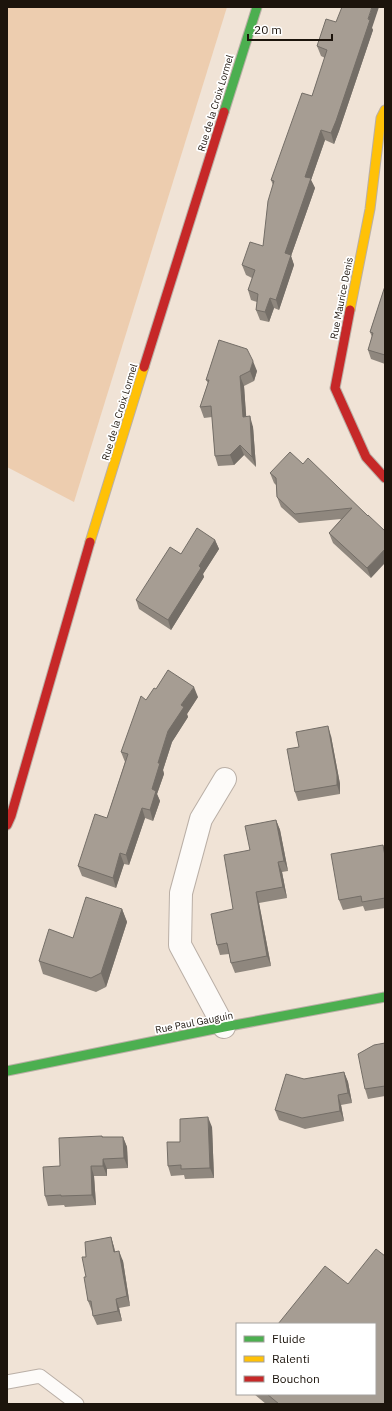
<svg xmlns="http://www.w3.org/2000/svg" width="392" height="1411" font-family="'IBM Plex Sans',sans-serif">
	<style>
		.green { fill: #edcdaf }
		.lines { fill: none; stroke-linecap: round; stroke-linejoin: round }
		.lane-casing { stroke: #baafa6; stroke-width: 15 }
		.street-casing { stroke: #baafa6; stroke-width: 24 }
		.fast-casing { stroke: #baafa6; stroke-width: 11 }
		.slow-casing { stroke: #baafa6; stroke-width: 11 }
		.jam-casing { stroke: #baafa6; stroke-width: 11 }
		.lane { stroke: #fdfbf9; stroke-width: 13 }
		.street { stroke: #fdfbf9; stroke-width: 22 }
		.fast { stroke: #4caf50; stroke-width: 9 }
		.slow { stroke: #ffc107; stroke-width: 9 }
		.jam { stroke: #c62828; stroke-width: 9 }
		.wall { fill: #8f877e }
		.shaded-wall { fill: #746e67 }
		.building { fill: #a69d93; stroke: #746e67 }
		.labels { text-anchor: middle; stroke-width: 3.5; stroke-linejoin: round; paint-order: stroke }
		.street-label { font-size: 10px; fill: #1c140c; stroke: #fff }
	</style>
	<rect width="100%" height="100%" fill="#f0e3d6"/>
	<path class="green" d="M7,7H227L74,502L7,467Z"/>
	<g class="lines">
		<g class="lane-casing">
			<path id="lane" d="M7,1382L40,1376L77,1404"/>
		</g>
		<g class="street-casing">
			<path id="street" d="M224,1027L180,945L181,893L201,819L225,779"/>
		</g>
		<g class="fast-casing">
			<g id="fast">
				<path d="M224,112L257,7"/>
				<path d="M7,1071L224,1027L385,997"/>
			</g>
		</g>
		<g class="slow-casing">
			<g id="slow">
				<path d="M350,310L370,209L381,118L385,110"/>
				<path d="M90,542L144,367"/>
			</g>
		</g>
		<g class="jam-casing">
			<g id="jam">
				<path d="M350,310L335,388L366,457L385,478"/>
				<path d="M144,367L224,112"/>
				<path d="M7,825L11,816L90,542"/>
			</g>
		</g>
		<use href="#lane" class="lane"/>
		<use href="#street" class="street"/>
		<use href="#fast" class="fast"/>
		<use href="#slow" class="slow"/>
		<use href="#jam" class="jam"/>
	</g>
	<g class="wall">
		<path d="M336,22L372,28L373,30L339,131L334,144L325,140L311,180L315,188L291,256L294,265L279,310L274,308L269,322L260,320L256,310L257,302L251,300L248,290L252,278L246,275L242,265L263,246L273,185L271,180L312,96L325,58L321,56L317,46Z"/>
		<path d="M385,286V364L371,359L368,350L372,337L370,332Z"/>
		<path d="M219,340L257,371L254,381L244,386L246,417L253,427L256,467L244,455L234,465L218,466L215,456L212,417L204,418L200,407L208,383L206,380Z"/>
		<path d="M303,464L368,516L371,578L333,543L329,533L341,519L299,523L281,507L277,497L276,485L274,483L270,473Z"/>
		<path d="M215,540L219,549L203,574L204,577L171,630L139,609L136,600L181,554Z"/>
		<path d="M156,689L198,697L187,714L188,717L172,742L163,770L164,774L157,794L160,801L153,821L145,818L129,865L124,864L116,888L82,876L78,866L107,818L125,762L121,752L146,700Z"/>
		<path d="M331,736L340,784V794L298,801L295,792L299,747Z"/>
		<path d="M276,820L280,830L288,871L282,872L287,898L259,903L271,966L235,973L231,963L229,954L220,955L217,945L233,909L250,850Z"/>
		<path d="M383,845L385,851V908L365,911L363,906L343,910L339,900Z"/>
		<path d="M122,909L127,922L106,987L96,992L43,974L39,961Z"/>
		<path d="M385,1043V1096L368,1099L365,1089Z"/>
		<path d="M344,1072L348,1082L352,1103L341,1105L344,1121L305,1129L279,1120L275,1110Z"/>
		<path d="M212,1127L214,1178L185,1179L184,1175L171,1176L168,1166L180,1142Z"/>
		<path d="M102,1136L103,1137H123L127,1147L128,1168L107,1169V1176H94L96,1205L65,1207L64,1205L48,1206L45,1196Z"/>
		<path d="M111,1237L114,1247L115,1252L123,1261L130,1306L119,1308L122,1321L97,1325L93,1316L92,1310V1311L88,1301L86,1277V1257Z"/>
		<path d="M348,1284L385,1404H266L254,1394H375Z"/>
	</g>
	<g class="shaded-wall">
		<path d="M372,7H379L372,28L373,30L339,131L334,144L331,133Z"/>
		<path d="M321,130L325,140L311,180L315,188L291,256L294,265L279,310L276,300L285,253L305,177Z"/>
		<path d="M270,298L274,308L269,322L265,312Z"/>
		<path d="M253,361L257,371L254,381L250,371Z"/>
		<path d="M240,376L244,386L247,427L243,417Z"/>
		<path d="M250,416L253,427L256,467L252,457Z"/>
		<path d="M240,445L244,455L234,465L230,455Z"/>
		<path d="M215,540L219,549L203,574L204,577L171,630L168,620L199,566Z"/>
		<path d="M385,549V563L371,578L367,568Z"/>
		<path d="M194,687L198,697L187,714L188,717L172,742L163,770L164,774L157,794L160,801L153,821L150,810L152,789L158,763L168,731L181,705Z"/>
		<path d="M328,726L331,736L340,784V794L337,785Z"/>
		<path d="M142,808L145,818L129,865L126,855Z"/>
		<path d="M276,820L280,830L288,871L284,861Z"/>
		<path d="M120,853L124,864L116,888L113,878Z"/>
		<path d="M278,862L282,872L287,898L283,887Z"/>
		<path d="M256,892L259,903L271,966L267,956Z"/>
		<path d="M122,909L127,922L106,987L101,973Z"/>
		<path d="M344,1072L348,1082L352,1103L348,1093Z"/>
		<path d="M338,1095L341,1105L344,1121L340,1111Z"/>
		<path d="M208,1117L212,1127L214,1178L210,1168Z"/>
		<path d="M123,1137L127,1147L128,1168L124,1158Z"/>
		<path d="M103,1159L107,1169V1176L103,1166Z"/>
		<path d="M91,1166L94,1176L96,1205L92,1195Z"/>
		<path d="M111,1237L114,1247L117,1261L114,1252Z"/>
		<path d="M119,1251L123,1261L130,1306L127,1296Z"/>
		<path d="M116,1299L119,1308L122,1321L118,1311Z"/>
	</g>
	<g class="building">
		<path d="M342,7H372L368,19L370,20L336,121L331,133L321,130L305,177L311,178L285,253L291,255L276,300L270,298L265,312L256,310L258,294L248,290L255,270L242,265L250,242L263,246L268,201L274,181L271,180L302,93L312,96L327,50L317,46L326,19L336,22Z"/>
		<path d="M385,286V355L368,350L373,333L370,332Z"/>
		<path d="M219,340L247,349L253,361L250,371L240,376L243,417L250,416L252,457L240,445L230,455L215,456L211,406L200,407L209,380H206Z"/>
		<path d="M290,452L303,464L308,458L368,516V515L385,531V549L367,568L329,533L352,508L295,514L277,497L276,478L270,473Z"/>
		<path d="M197,528L215,540L199,566L201,568L168,620L136,600L170,547L181,554Z"/>
		<path d="M168,670L194,687L181,705L184,707L168,731L158,763H160L152,789L156,791L150,810L142,808L126,855L120,853L113,878L78,866L95,814L107,818L128,754L121,752L141,696L146,700L154,688L156,689Z"/>
		<path d="M328,726L337,775V785L295,792L287,749L299,747L296,732Z"/>
		<path d="M276,820L284,861L278,862L283,887L256,892L267,956L231,963L227,943L217,945L211,914L233,909L224,855L250,850L245,826Z"/>
		<path d="M383,845L385,856V898L362,902L361,896L339,900L331,854Z"/>
		<path d="M86,897L122,909L101,973L91,978L39,961L49,929L73,938Z"/>
		<path d="M385,1043V1086L365,1089L358,1054L374,1045Z"/>
		<path d="M344,1072L348,1093L338,1095L340,1111L302,1118L275,1110L286,1074L304,1079Z"/>
		<path d="M208,1117L210,1168L181,1169V1165L168,1166L167,1142H180V1119Z"/>
		<path d="M102,1136V1137H123L124,1158L103,1159V1166H91L92,1195L61,1196V1195L45,1196L43,1167L60,1166L59,1138Z"/>
		<path d="M111,1237L114,1252L119,1251L127,1296L116,1299L118,1311L93,1316L91,1301H88L84,1277H86L82,1257H86L85,1242Z"/>
		<path d="M376,1249L385,1256V1404H279L267,1394H375V1324H278L325,1266L348,1284Z"/>
	</g>
	<g class="labels">
		<g class="street-label">
			<text transform="translate(215 103) rotate(-73)" y="4">Rue de la Croix Lormel</text>
			<text transform="translate(341 298) rotate(-79)" y="4">Rue Maurice Denis</text>
			<text transform="translate(119 412) rotate(-73)" y="4">Rue de la Croix Lormel</text>
			<text transform="translate(194 1022) rotate(-11)" y="4">Rue Paul Gauguin</text>
		</g>
	</g>
	<rect width="392" height="1411" fill="none" stroke="#1c140c" stroke-width="16"/>
	<rect x="236" y="1323" width="140" height="72" fill="#ffffff" stroke="#a4a19e"/>
	<rect x="244" y="1336" width="20" height="6" fill="#4caf50" stroke="#a4a19e"/>
	<text x="272" y="1343" font-size="12" fill="#1c140c">Fluide</text>
	<rect x="244" y="1356" width="20" height="6" fill="#ffc107" stroke="#a4a19e"/>
	<text x="272" y="1363" font-size="12" fill="#1c140c">Ralenti</text>
	<rect x="244" y="1376" width="20" height="6" fill="#c62828" stroke="#a4a19e"/>
	<text x="272" y="1383" font-size="12" fill="#1c140c">Bouchon</text>
	<path d="M248 34v6h84v-6" fill="none" stroke="#1c140c" stroke-width="2"/>
	<text x="254" y="34" font-size="12" fill="#1c140c" stroke="#ffffff" stroke-width="3" paint-order="stroke">20 m</text>
</svg>
